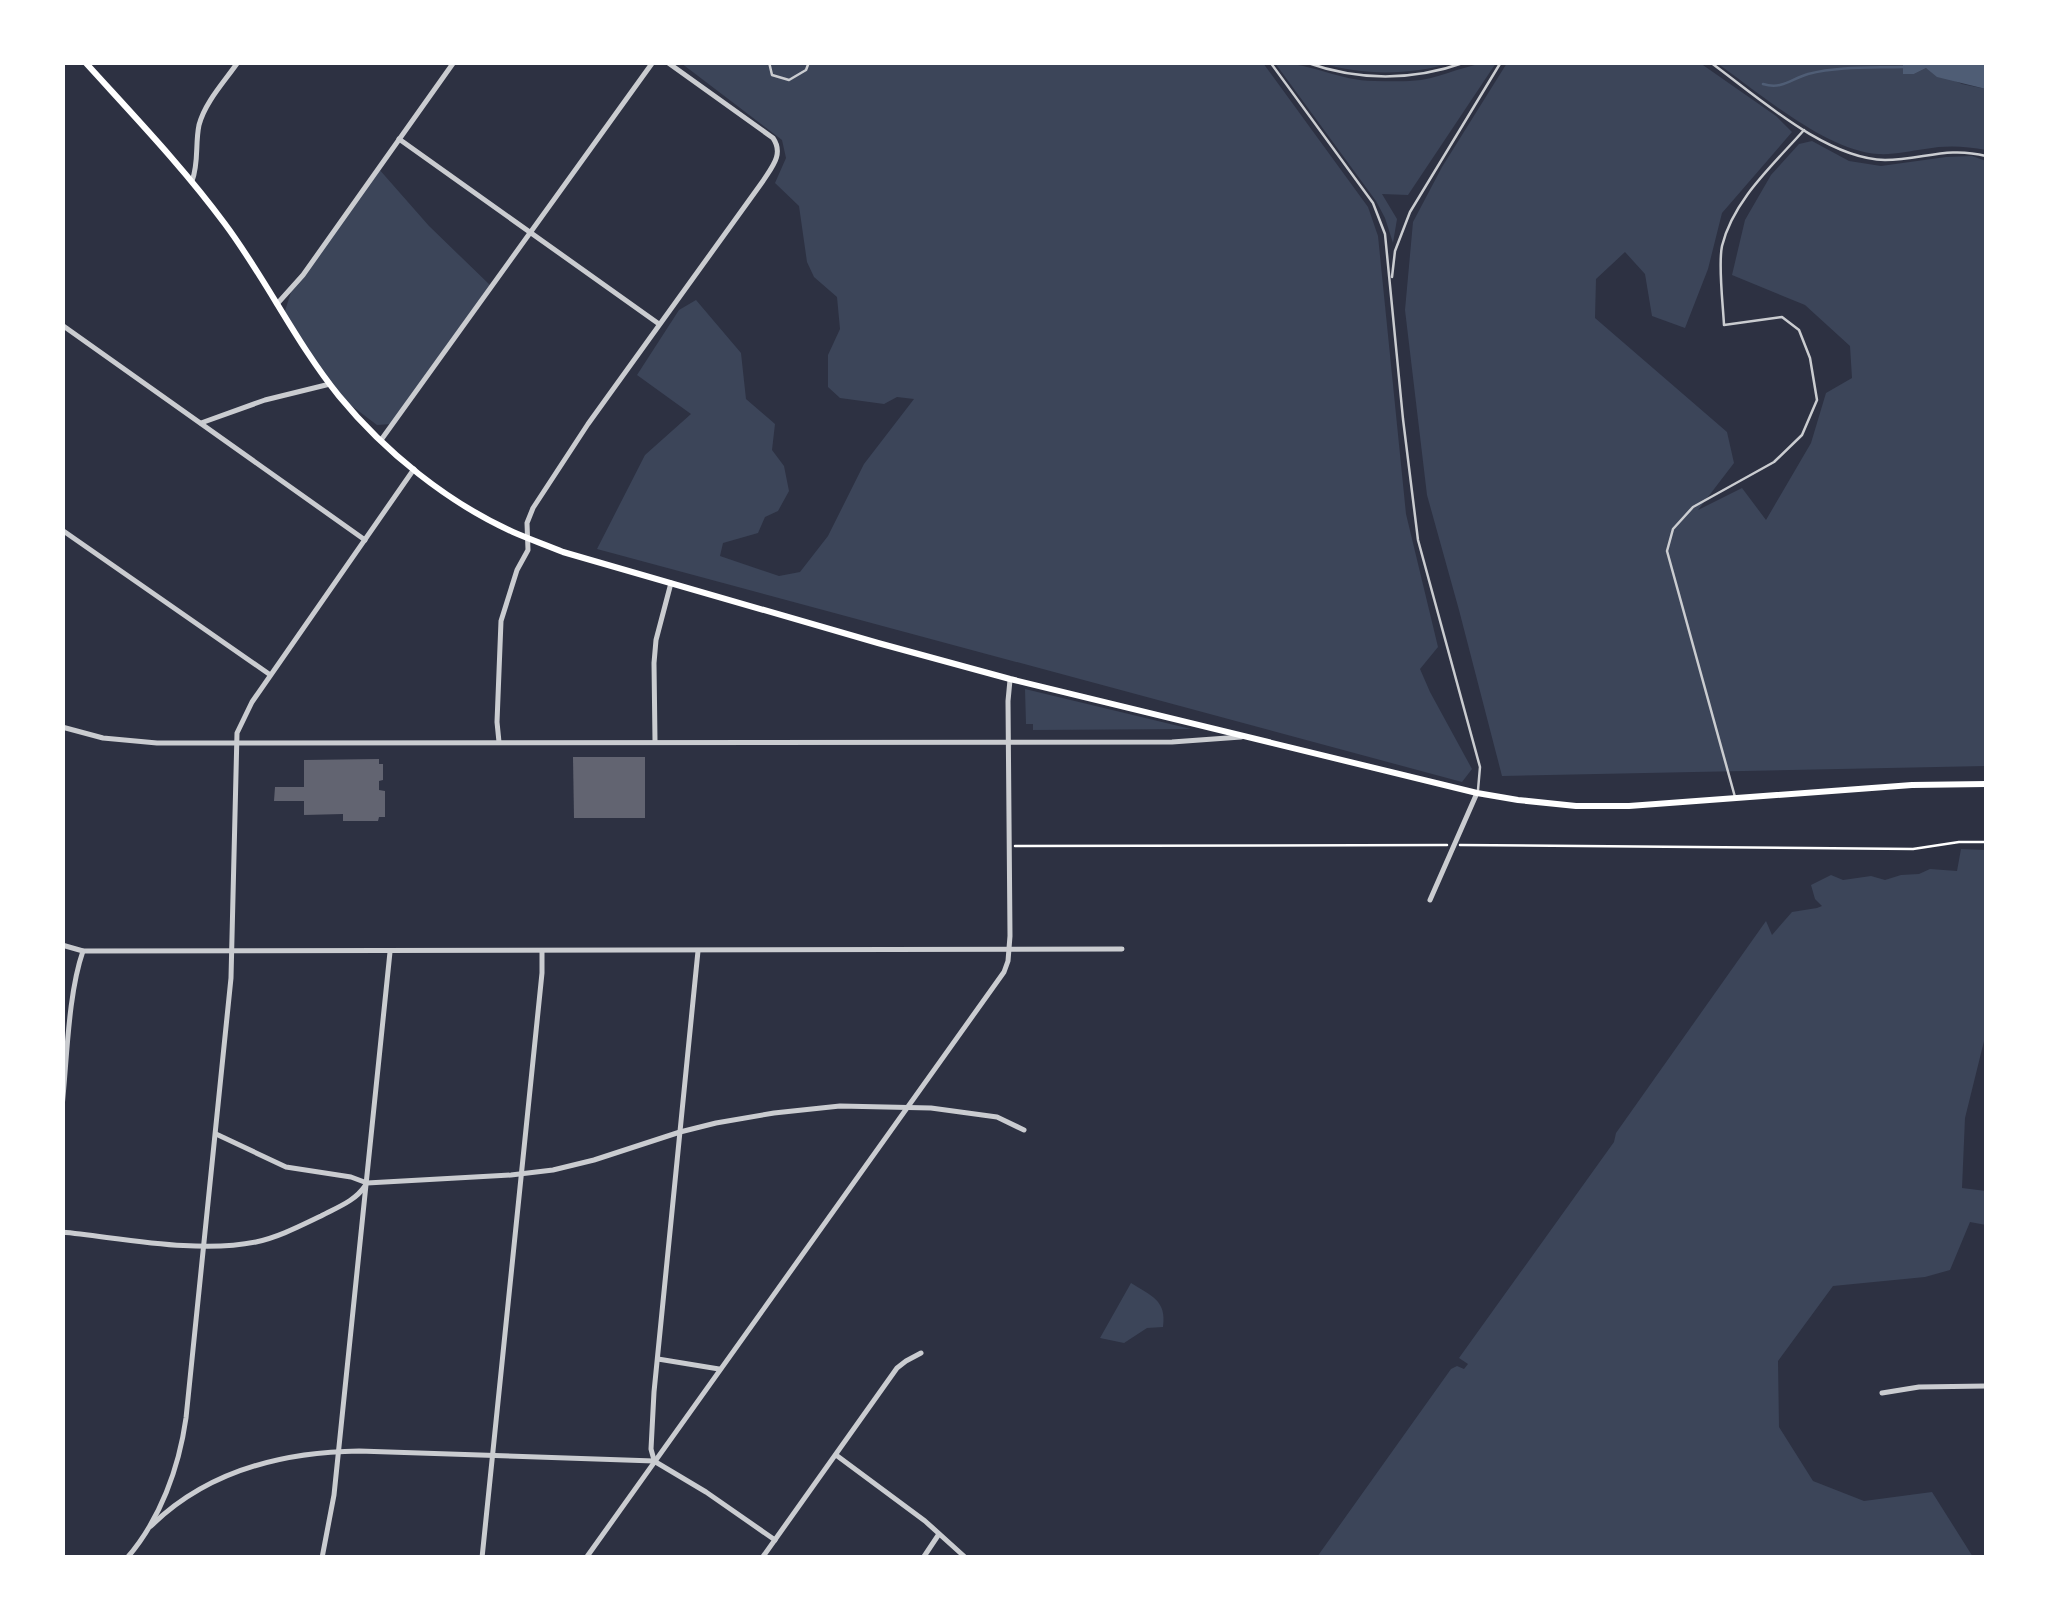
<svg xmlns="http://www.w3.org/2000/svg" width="2049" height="1620" font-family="'Roboto Condensed',sans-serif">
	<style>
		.green { fill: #3c4559 }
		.water { fill: #4f5d75 }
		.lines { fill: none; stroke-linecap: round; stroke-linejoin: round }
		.stream { stroke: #4f5d75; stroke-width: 2.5 }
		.building { fill: #626471 }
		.path { stroke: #fff; stroke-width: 2.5 }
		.service { stroke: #caccd0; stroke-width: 2.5 }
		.minor { stroke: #caccd0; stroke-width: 5 }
		.tertiary { stroke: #caccd0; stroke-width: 5 }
		.secondary { stroke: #fff; stroke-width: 6 }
	</style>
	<rect width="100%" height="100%" fill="#2d3142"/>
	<g class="green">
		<path d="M681,63H1263L1368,207L1378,236L1406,514L1438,647L1420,669L1430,692L1472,769L1462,782L597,549L645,455L691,414L637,375L679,310L696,300L741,353L746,399L775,424L772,450L784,466L789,491L778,511L765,517L758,533L723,543L720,556L779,576L800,572L828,536L864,464L914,399L897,397L884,404L840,398L828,387V355L840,329L837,297L814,277L807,262L799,206L775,183L786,158L782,140Z"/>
		<path d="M1275,63C1310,62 1339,81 1374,81C1389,81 1406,82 1421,80C1446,76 1470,62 1496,63L1408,195L1382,194L1397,219L1393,243L1385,218L1376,201Z"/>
		<path d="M1322,63H1451C1411,75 1363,76 1322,63Z"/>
		<path d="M1507,63H1700L1776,116L1792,132L1722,213L1708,269L1685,328L1652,316L1645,274L1625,252L1596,279L1595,318L1727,432L1734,463L1698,510L1742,488L1766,520L1811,443L1826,393L1852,378L1850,346L1805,305L1732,275L1745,220L1771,175L1799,144L1812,141L1849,161L1881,166L1946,157L1972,156L1986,161V766L1502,776L1459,610L1427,495L1405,310L1413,222L1442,167Z"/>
		<path d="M1717,63H1906L1903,65V74H1914L1926,68L1962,84L1986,89V150C1965,146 1946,145 1925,149C1909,151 1894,155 1878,154C1827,151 1759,93 1717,63Z"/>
		<path d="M378,168L429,226L492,287L392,424L377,425L340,397L284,314L292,289Z"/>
		<path d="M1025,689L1191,729L1033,730V724H1026Z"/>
		<path d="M1961,849L1986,850V1033L1965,1118L1962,1188L1986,1191V1225L1970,1222L1950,1270L1925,1277L1833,1286L1778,1361L1779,1427L1813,1481L1864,1501L1932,1492L1973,1557H1317L1451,1369L1457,1366L1464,1369L1468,1364L1459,1358L1614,1142L1616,1133L1766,921L1772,935L1792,912L1817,908L1822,906L1815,899L1811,885L1831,875L1843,880L1871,876L1885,880L1901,875L1919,874L1930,869L1957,871Z"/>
		<path d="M1131,1283C1151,1296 1167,1300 1163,1327L1147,1328L1124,1343L1100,1338Z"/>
	</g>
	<path class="water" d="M1906,63H1986V89L1937,77L1926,68L1914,74H1903V65Z"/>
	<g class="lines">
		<path class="stream" d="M1763,84C1782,90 1791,79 1808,74C1839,66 1871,68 1903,67"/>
	</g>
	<g class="building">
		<path d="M573,757H645V818H574Z"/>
		<path d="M379,759V764H383V780L379,781V790L385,791V817H379L378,821H343V814L304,815V801H274L275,787H304V760Z"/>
	</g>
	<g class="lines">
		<g class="path">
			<path d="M1460,845L1913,849L1959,842H1986"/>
			<path d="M1015,846L1447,845"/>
		</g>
		<g class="service">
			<path d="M769,62L772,75L789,80L806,70L809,62"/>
			<path d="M1270,62L1373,203L1385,234L1403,419L1418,540L1480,767L1478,790"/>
			<path d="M1305,62C1358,81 1413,81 1466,62"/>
			<path d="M1710,62C1758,97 1826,159 1885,160C1922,160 1947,146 1986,156"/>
			<path d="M1392,277L1395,251L1410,212L1501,62"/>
			<path d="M1735,797L1667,551L1673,529L1693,507L1774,462L1802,435L1817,400L1810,358L1799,330L1782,317L1724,325C1723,304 1718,265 1722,246C1733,200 1774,164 1804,130"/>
		</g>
		<g class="minor">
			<path d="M399,139L659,324"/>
			<path d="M192,181C199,163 195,144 199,125C205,102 225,81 238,62"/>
			<path d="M277,304L303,275L454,62"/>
			<path d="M62,325L365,540"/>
			<path d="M201,423L265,400L330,384"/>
			<path d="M381,440L653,62"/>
			<path d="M62,530L269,674"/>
			<path d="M655,741L654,663L656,640L671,583"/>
			<path d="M499,742L497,722L501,621L517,570L528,550L527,523L533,508L588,424L763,181C772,167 784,154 773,138L667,62"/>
			<path d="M1430,900L1477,793"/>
			<path d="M62,945L83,951L1122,949"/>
			<path d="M62,1107C67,1060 68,994 83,951"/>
			<path d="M216,1134L286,1167L351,1177L367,1183L511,1175L553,1170L594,1160L680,1132L716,1123L774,1113L840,1106L931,1108L997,1117L1024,1130"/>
			<path d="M62,1232C122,1238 198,1254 256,1242C279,1237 300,1226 321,1216C338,1207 355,1201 365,1186"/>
			<path d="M658,1359L719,1369"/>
			<path d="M1882,1393L1919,1387L1986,1386"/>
			<path d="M836,1455L925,1521L966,1558"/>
			<path d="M654,1460L651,1449L654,1392L698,951"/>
			<path d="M151,1526C207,1471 283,1452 359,1451L654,1461L706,1492L775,1540"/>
			<path d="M127,1558C160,1520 179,1468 186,1418L231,978L237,733L252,702L414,469"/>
			<path d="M322,1558L334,1495L390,952"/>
			<path d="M482,1558L542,973V951"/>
			<path d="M586,1558L1004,972L1008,961L1010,936L1008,701L1010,680"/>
			<path d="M762,1558L897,1368L906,1361L921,1353"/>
			<path d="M923,1558L939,1534"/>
		</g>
		<path class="tertiary" d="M62,727L103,738L157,743L1172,742L1241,737"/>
		<path class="secondary" d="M85,62C133,115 183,167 225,224C266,279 296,343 339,396C385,452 447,502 513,532C529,539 546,545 563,552L878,643L1010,679L1477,793L1518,800L1576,806H1629L1912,785L1986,784"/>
	</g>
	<rect width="2049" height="1620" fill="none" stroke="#ffffff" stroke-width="130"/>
</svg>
